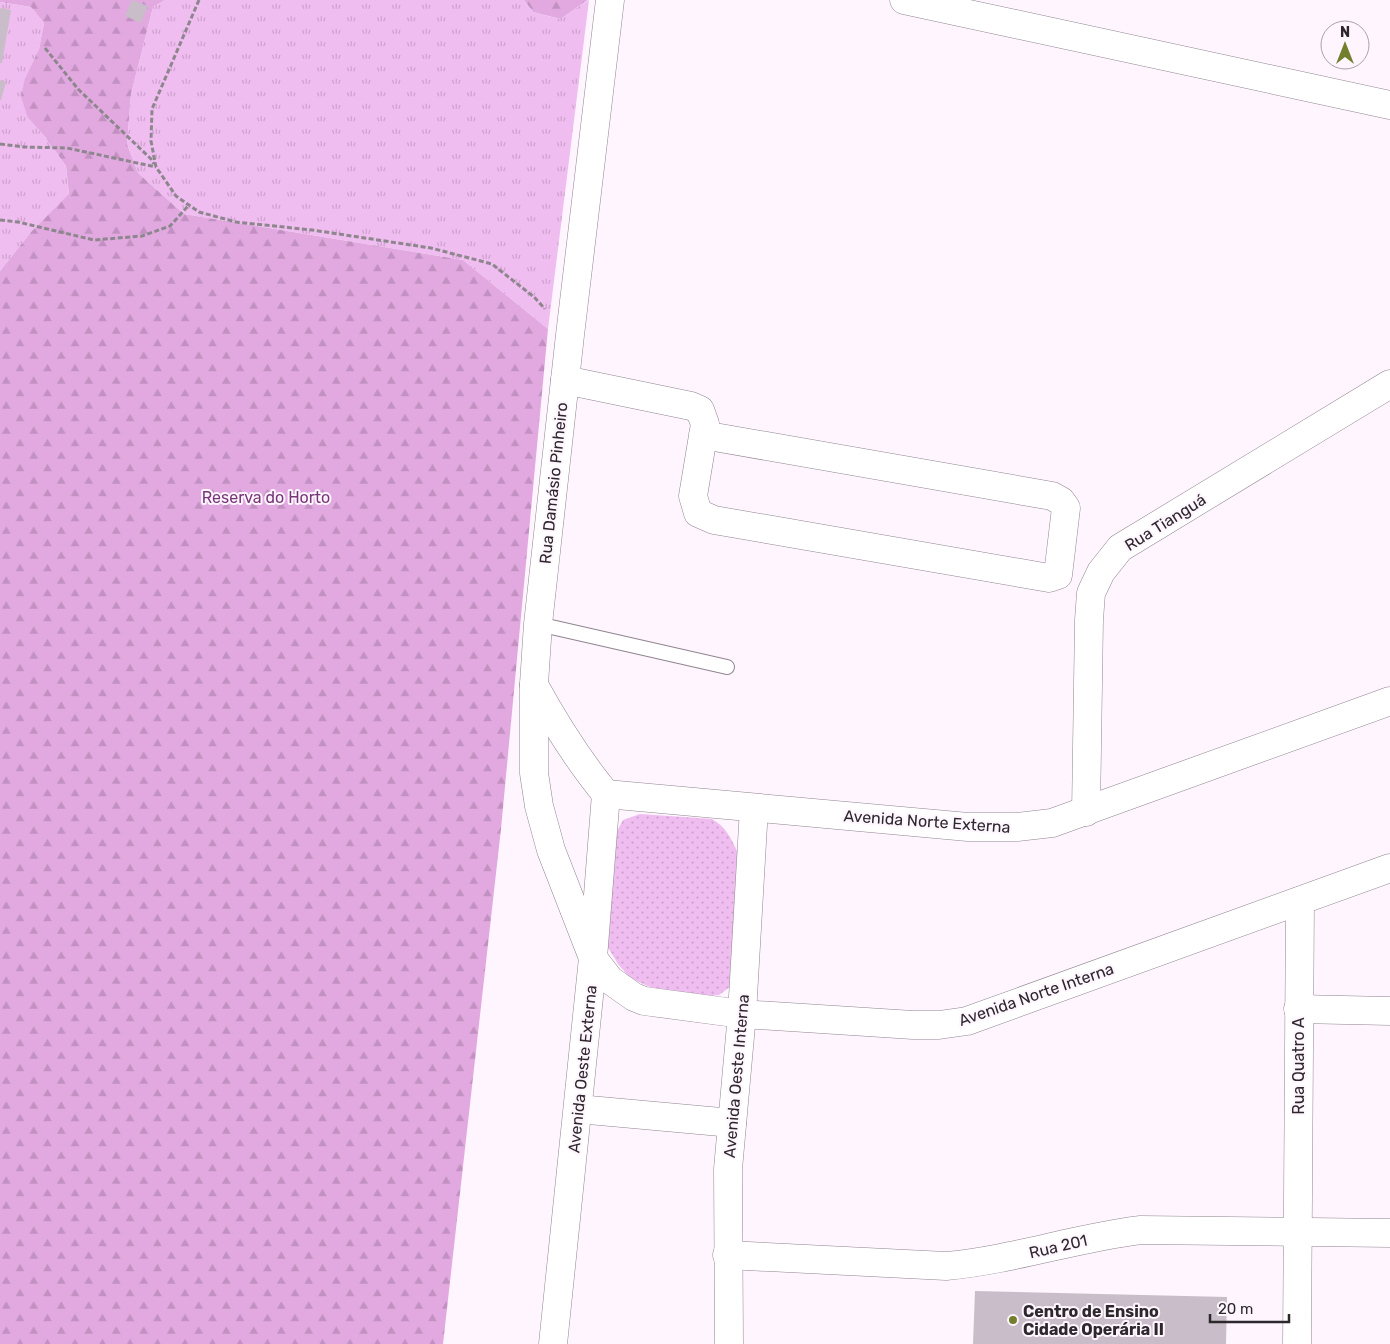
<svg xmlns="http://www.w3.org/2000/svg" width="1390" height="1344" font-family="Rubik,sans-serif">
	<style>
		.grass { fill: url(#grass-tufts) }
		.forest { fill: url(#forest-firs) }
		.park { fill: url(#park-dots) }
		.building { fill: #c8bdc8 }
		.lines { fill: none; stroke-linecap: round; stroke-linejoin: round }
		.lane-casing { stroke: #908590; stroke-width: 16 }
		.street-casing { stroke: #908590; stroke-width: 29 }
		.secondary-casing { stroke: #908590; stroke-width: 29 }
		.path { stroke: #8d878d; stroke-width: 3; stroke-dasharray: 5 2.5; stroke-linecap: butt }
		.lane { stroke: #fff; stroke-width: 14 }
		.street { stroke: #fff; stroke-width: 28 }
		.secondary { stroke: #fff; stroke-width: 28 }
		.poi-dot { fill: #737f2c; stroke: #fef5fe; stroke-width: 2 }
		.labels { text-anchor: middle; stroke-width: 4; stroke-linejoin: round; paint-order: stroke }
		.street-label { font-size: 16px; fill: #2c282c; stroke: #fef5fe }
		.park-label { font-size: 16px; fill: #783679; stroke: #fef5fe }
		.poi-label { font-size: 16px; font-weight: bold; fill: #2c282c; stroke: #fef5fe; text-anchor: start }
	</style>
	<defs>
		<pattern id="grass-tufts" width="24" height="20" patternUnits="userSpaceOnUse" patternTransform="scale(1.25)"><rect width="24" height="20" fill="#f0bdf0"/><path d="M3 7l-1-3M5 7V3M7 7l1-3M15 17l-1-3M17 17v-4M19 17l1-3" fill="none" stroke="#cea2ce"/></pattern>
		<pattern id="forest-firs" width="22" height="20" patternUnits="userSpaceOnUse" patternTransform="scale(1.25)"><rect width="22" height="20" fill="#e2a9e1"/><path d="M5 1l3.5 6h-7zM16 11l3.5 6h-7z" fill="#c291c1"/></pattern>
		<pattern id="park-dots" width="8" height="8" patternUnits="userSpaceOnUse" patternTransform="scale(1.25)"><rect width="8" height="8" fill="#f0bdf0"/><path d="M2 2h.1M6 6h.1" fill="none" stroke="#cea2ce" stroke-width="1.8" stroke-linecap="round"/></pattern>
	</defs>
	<rect width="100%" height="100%" fill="#fef5fe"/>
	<g class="grass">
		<path d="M165,0H524L533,12L559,19L589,0L548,329L463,260L184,214L138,173L127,144L131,94L153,7Z"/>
		<path d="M0,2L31,7L44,23L39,49L25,78L28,118L46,138L66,166L69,195L31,232L0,271Z"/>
	</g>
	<g class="forest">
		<path d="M0,0H165L153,7L131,94L127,144L138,173L184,214L463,260L548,329L501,829L443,1344H0V271L31,232L69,194L66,166L46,138L28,118L21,97L25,78L39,49L44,23L31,7L0,2Z"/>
		<path d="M524,0H588L560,19L533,12Z"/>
	</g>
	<path class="park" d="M640,814L712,819C726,827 731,838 738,853L733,975L730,987L719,995L700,997L650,987L630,978L618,964L607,946L615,835L623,820Z"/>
	<g class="building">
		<path d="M132,0L148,6L141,23L125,16Z"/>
		<path d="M0,8L11,10L2,63H0Z"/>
		<path d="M0,80L6,82L1,100H0Z"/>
		<path d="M975,1291L1227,1297L1226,1344H973Z"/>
	</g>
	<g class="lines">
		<g class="lane-casing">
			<path id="lane" d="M538,624L727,667"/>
		</g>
		<g class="street-casing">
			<g id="street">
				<path d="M904,0L1390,105"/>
				<path d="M565,380L691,406L700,410L705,424L693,496L698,513L714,520L1049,578L1058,575L1066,508L1061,501L1052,496L703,435"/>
				<path d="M1086,812L1089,620L1091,593L1101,572L1120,548L1390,384"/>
				<path d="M1298,1009L1390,1011"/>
				<path d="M578,1109L732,1123"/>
				<path d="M727,1255L946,1266C1012,1260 1075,1238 1141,1230L1390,1233"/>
				<path d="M1297,1344L1300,901"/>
			</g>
		</g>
		<g class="secondary-casing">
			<g id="secondary">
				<path d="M610,0L570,335L538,624L534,684V773L539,806L551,850L593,958L610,980L634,997L644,1001L742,1014L913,1025H939L967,1021L1390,868"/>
				<path d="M534,685C556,725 577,759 606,794L968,827H1017L1052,823L1390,701"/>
				<path d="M553,1344L593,958L606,794"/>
				<path d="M729,1344L728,1169L742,1014L754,808"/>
			</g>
		</g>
		<g class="path">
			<path d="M199,0L152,109L151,141L156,167L176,196L199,212L236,222L312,230L431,248L492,264L534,297L545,309"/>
			<path d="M45,48L78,89L151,159L154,164"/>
			<path d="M0,144L24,147L67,148L156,167"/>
			<path d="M0,220L18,222L94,240L142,236L170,226L189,205"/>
		</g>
		<use href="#lane" class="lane"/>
		<use href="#street" class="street"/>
		<use href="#secondary" class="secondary"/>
	</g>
	<circle class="poi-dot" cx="1013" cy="1320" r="5"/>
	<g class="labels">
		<g class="street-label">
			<text transform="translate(553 483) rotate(-84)" y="6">Rua Damásio Pinheiro</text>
			<text transform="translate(1165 522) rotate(-32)" y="6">Rua Tianguá</text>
			<text transform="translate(927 821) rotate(4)" y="6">Avenida Norte Externa</text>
			<text transform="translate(1036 994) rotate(-19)" y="6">Avenida Norte Interna</text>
			<text transform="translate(1298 1066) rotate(-90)" y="6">Rua Quatro A</text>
			<text transform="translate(582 1069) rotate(-84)" y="6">Avenida Oeste Externa</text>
			<text transform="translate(736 1076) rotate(-85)" y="6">Avenida Oeste Interna</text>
			<text transform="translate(1058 1246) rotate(-13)" y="6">Rua 201</text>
		</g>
		<g class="park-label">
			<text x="266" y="503">Reserva do Horto</text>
		</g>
		<g class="poi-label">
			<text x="1023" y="1317">Centro de Ensino<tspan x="1023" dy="18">Cidade Operária II</tspan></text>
		</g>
	</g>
	<g transform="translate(1345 45)"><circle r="24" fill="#fef5fe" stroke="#aaa3aa"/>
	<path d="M0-4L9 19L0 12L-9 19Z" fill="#737f2c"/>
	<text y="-8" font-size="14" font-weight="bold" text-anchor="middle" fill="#2c282c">N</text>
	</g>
	<path d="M1210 1314v8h79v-8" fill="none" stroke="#2c282c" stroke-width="2.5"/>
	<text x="1218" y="1314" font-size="15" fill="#2c282c" stroke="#fef5fe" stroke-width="4" paint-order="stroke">20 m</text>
</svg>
